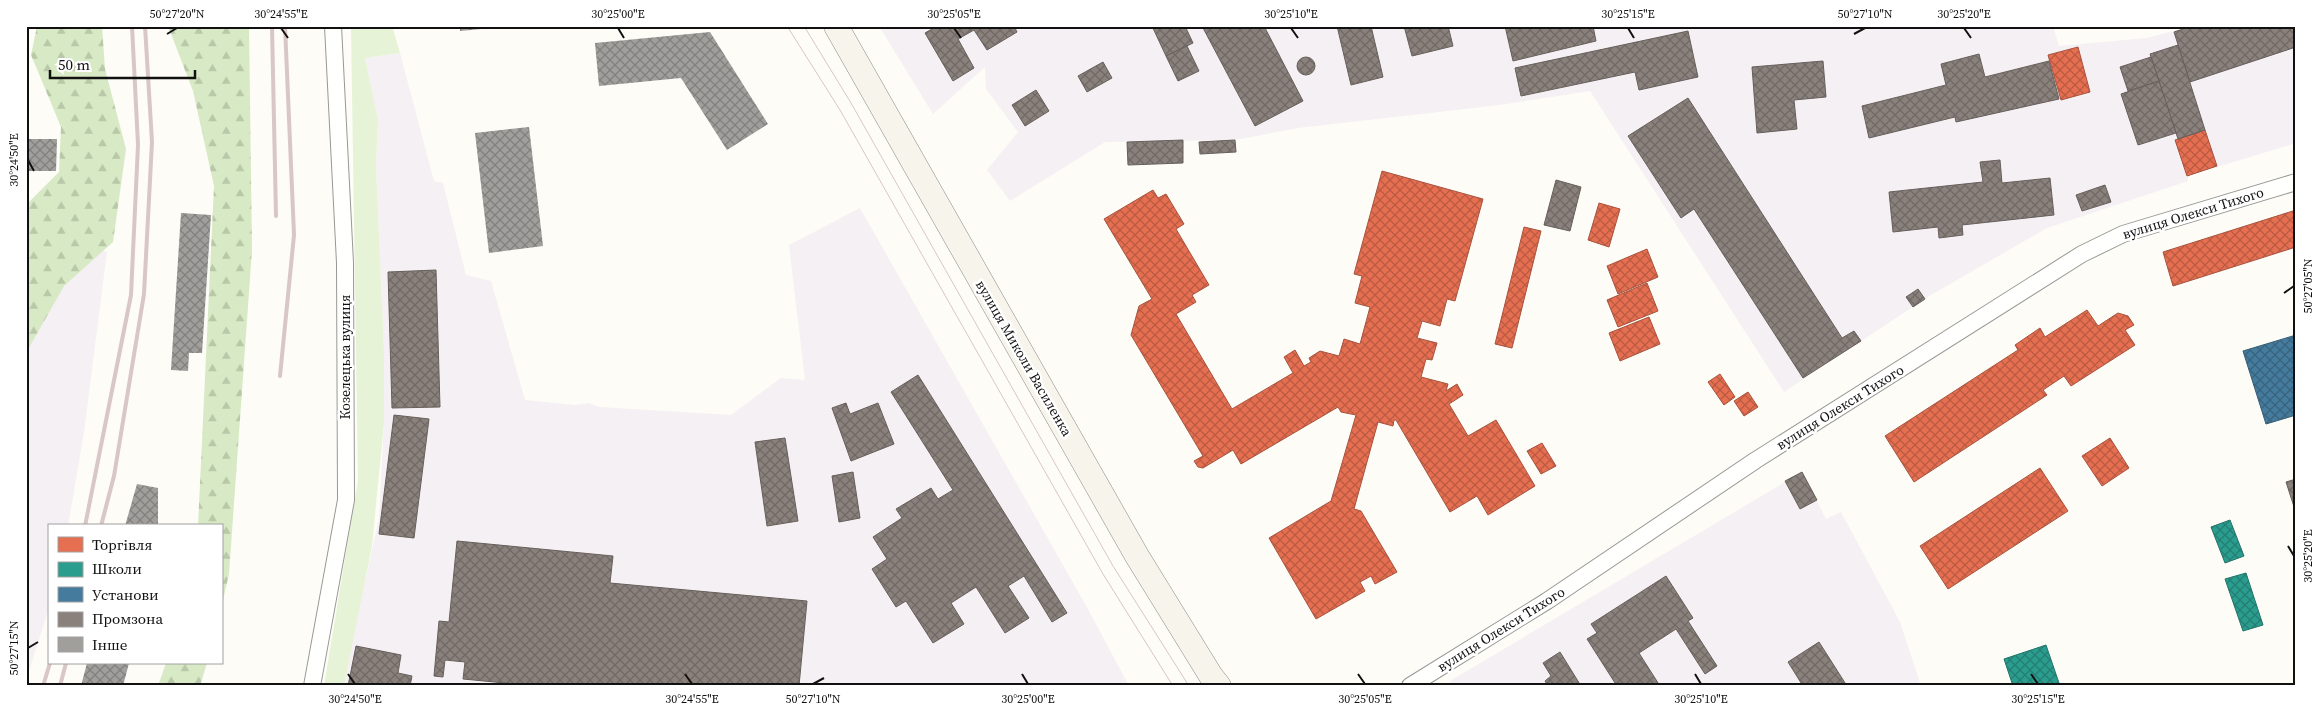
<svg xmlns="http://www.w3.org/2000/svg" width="2322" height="712" font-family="'Source Serif 4',serif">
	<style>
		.industrial { fill: #f5f0f3 }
		.grass { fill: #e7f3d7 }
		.forest { fill: url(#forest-firs) }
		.shops { fill: url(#shops-cross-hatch); stroke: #a7533e }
		.schools { fill: url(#schools-cross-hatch); stroke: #227369 }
		.public { fill: url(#public-cross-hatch); stroke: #355b73 }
		.industry { fill: url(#industry-cross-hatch); stroke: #665f5c }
		.building { fill: url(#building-cross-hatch) }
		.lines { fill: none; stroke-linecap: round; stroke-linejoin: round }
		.minor-casing { stroke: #979795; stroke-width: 18 }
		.secondary-casing { stroke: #8e8d8b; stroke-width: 25 }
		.minor { stroke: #fffffe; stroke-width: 16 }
		.secondary { stroke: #f6f4eb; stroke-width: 24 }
		.tram { stroke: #d9c6c7; stroke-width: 1 }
		.rail { stroke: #d9c6c7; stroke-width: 4 }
		.ticks { fill: none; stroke: #111; stroke-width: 2 }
		.labels { text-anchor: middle; stroke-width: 5; stroke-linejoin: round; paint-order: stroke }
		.street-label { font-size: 14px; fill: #111; stroke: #fff }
		.neatline { fill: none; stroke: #111; stroke-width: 2 }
		.ticks-label { font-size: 12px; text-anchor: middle; fill: #111 }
	</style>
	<defs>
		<pattern id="forest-firs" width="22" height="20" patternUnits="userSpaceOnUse" patternTransform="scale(1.25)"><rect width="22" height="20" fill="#d8eac5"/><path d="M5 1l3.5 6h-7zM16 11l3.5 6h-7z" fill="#b8c8a8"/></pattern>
		<pattern id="shops-cross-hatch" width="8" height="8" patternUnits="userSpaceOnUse" patternTransform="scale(1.25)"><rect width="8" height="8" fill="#e76f51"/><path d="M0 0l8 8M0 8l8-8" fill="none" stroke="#ba5a42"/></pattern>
		<pattern id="schools-cross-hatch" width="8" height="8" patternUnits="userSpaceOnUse" patternTransform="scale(1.25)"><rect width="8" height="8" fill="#2a9d8f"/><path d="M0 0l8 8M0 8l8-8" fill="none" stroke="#237f73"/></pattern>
		<pattern id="public-cross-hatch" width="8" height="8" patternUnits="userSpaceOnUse" patternTransform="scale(1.25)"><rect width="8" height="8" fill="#457b9d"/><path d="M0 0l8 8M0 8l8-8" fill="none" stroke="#38637f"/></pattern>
		<pattern id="industry-cross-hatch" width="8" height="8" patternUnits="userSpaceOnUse" patternTransform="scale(1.25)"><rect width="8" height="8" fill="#8a817c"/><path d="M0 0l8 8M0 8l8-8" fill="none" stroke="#6f6864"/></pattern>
		<pattern id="building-cross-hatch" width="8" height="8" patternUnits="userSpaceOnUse" patternTransform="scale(1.25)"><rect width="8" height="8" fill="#a19f9c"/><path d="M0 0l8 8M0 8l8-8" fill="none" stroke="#82807e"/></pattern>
	</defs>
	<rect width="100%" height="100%" fill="#fdfcf7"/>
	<g class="industrial">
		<path d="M879,26H2053L2059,46L2147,38L2192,26H2296V143L2187,176L2188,181L2047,228L1931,295L1784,392L1590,91L1500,105L1298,128L1235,140L1105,142L1010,201L987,170L1018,132L986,89L985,67L933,114Z"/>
		<path d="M400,53L434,181L443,183L466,275L491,281L525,400L575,405L589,403L599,407L731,415L781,378L805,380L789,245L860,208L1088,609L1129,686H342L379,518L384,423V351L376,166L378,120L365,58Z"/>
		<path d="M85,243L107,252L84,432L68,526H49V608L26,680V286Z"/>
		<path d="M1802,472L1826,519L1841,512L1900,622L1921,686H1452L1450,681Z"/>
	</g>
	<path class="grass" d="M351,26H392L400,53L365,58L378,120L376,166L384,351V423L372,546L344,686H324L358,480Z"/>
	<g class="forest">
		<path d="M37,26H102L105,69L126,149L113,242L64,286L26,353V205L59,172L61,127L31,55Z"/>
		<path d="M168,26H249L252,250L229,574L221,609V526H198L214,186L193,91Z"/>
		<path d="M166,663H207L200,686H158Z"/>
	</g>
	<g class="shops">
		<path d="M2078,47L2090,92L2061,100L2048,55Z"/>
		<path d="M2205,130L2217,166L2187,176L2175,140Z"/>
		<path d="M1382,171L1483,199L1455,301L1447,299L1440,326L1422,321L1417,338L1437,343L1432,360L1426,359L1421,377L1448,384L1446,391L1457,384L1463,395L1449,404L1468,436L1496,420L1535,486L1488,515L1477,496L1450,512L1396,420H1394L1393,426L1378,422L1354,509L1361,511L1397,572L1375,584L1371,576L1360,582L1365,591L1316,619L1269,538L1331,501L1356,415L1341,412L1338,407L1241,464L1233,450L1203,468L1198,467L1194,461L1203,456L1131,335L1139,306L1152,299L1104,219L1153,190L1158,198L1166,194L1184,224L1176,229L1209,285L1192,295L1196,302L1176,314L1232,409L1293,373L1284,357L1295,350L1304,366L1311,362L1309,358L1320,351L1339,356L1344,339L1360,344L1370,307L1355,303L1362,276L1354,274Z"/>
		<path d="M1599,203L1620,209L1609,247L1588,240Z"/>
		<path d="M2296,210V247L2173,286L2163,252Z"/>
		<path d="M1524,227L1541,231L1512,348L1495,344Z"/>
		<path d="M1647,249L1658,277L1618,294L1607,266Z"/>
		<path d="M1647,283L1658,311L1618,327L1607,300Z"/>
		<path d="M2087,310L2098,326L2118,313L2128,316L2134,325L2125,330L2135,345L2071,386L2064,376L2043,390L2047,395L1914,482L1885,436L2018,350L2015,345L2040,328L2045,337Z"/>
		<path d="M1649,317L1660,344L1620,361L1609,333Z"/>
		<path d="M1720,374L1735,397L1724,405L1708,382Z"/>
		<path d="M1748,392L1758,407L1744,416L1734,401Z"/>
		<path d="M2110,438L2129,468L2102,486L2082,456Z"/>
		<path d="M1542,443L1556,466L1541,474L1527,451Z"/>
		<path d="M2040,468L2068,511L1948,589L1920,546Z"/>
	</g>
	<g class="schools">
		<path d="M2230,520L2244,556L2225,563L2211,527Z"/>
		<path d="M2246,573L2263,625L2243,631L2225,579Z"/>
		<path d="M2046,645L2060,686H2013L2004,659Z"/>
	</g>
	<path class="public" d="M2296,335V415L2266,424L2243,351Z"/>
	<g class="industry">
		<path d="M937,26H1014L1017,32L987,50L974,30L958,39L974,68L953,81L925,33Z"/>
		<path d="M1152,26H1185L1193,43L1166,56Z"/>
		<path d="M1202,26H1264L1303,101L1255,126Z"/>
		<path d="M1337,26H1371L1383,77L1351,85Z"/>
		<path d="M1404,26H1448L1453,46L1412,56Z"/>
		<path d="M1505,26H1593L1596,41L1513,61Z"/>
		<path d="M2192,26H2296V47L2190,82L2174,32Z"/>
		<path d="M1688,31L1698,77L1639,90L1635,72L1521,96L1515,68Z"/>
		<path d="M2178,45L2205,130L2178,139L2150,54Z"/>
		<path d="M1187,46L1199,71L1178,81L1166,56Z"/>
		<path d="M1979,54L1985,77L2049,61L2059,99L1956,122L1955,117L1869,138L1862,106L1946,85L1941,64Z"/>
		<circle cx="1306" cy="66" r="9"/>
		<path d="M2151,57L2159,81L2128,91L2120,67Z"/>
		<path d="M1823,61L1826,97L1794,100L1797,129L1757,133L1752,67Z"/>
		<path d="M1103,62L1112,78L1087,92L1078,76Z"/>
		<path d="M2159,81L2176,133L2138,145L2121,94Z"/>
		<path d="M1036,90L1049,111L1025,126L1012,105Z"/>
		<path d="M1688,98L1842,338L1854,331L1861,341L1803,378L1694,209L1681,218L1628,136Z"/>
		<path d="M1183,140V163L1128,165L1127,142Z"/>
		<path d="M1235,140L1236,152L1200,154L1199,142Z"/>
		<path d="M2000,160L2002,183L2050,178L2054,215L1962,225L1963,235L1939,238L1938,227L1893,232L1889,192L1983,182L1980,162Z"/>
		<path d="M1556,180L1581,187L1570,231L1544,225Z"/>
		<path d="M2105,185L2111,202L2082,211L2076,195Z"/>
		<path d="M436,270L440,407L392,408L388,272Z"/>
		<path d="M1918,289L1925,299L1913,307L1906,297Z"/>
		<path d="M918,375L1067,613L1052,622L1024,576L1008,586L1029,618L1005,633L976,587L951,603L964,624L933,643L906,601L896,607L872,569L887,559L873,537L902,518L896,509L931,488L938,499L953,490L891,392Z"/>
		<path d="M846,403L850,414L878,403L894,444L851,461L832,408Z"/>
		<path d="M394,415L429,419L414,538L379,534Z"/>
		<path d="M785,438L798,521L767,526L755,442Z"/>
		<path d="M853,472L860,518L839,522L832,476Z"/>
		<path d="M1802,472L1817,500L1800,509L1785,481Z"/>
		<path d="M2296,479V513L2286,482Z"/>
		<path d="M457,541L613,556L610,583L807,601L799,686H536L463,679L465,662L445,660L443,677L434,676L439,621L449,622Z"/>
		<path d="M1666,576L1693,618L1688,621L1717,666L1705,674L1676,629L1639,653L1660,686H1617L1587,639L1597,633L1591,624Z"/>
		<path d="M1819,642L1847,686H1803L1788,662Z"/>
		<path d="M356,646L401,655L398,673L412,676L410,686H348Z"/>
		<path d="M1560,652L1581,686H1548L1545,681L1551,676L1543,663Z"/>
	</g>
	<g class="building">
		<path d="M460,26H492V28L460,31Z"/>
		<path d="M710,32L768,124L727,150L681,78L599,86L595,43Z"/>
		<path d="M529,127L543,246L489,253L475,133Z"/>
		<path d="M29,139H57L56,171H29Z"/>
		<path d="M181,213L211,215L202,353H189L188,371L171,370Z"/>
		<path d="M137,484L158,488V526H125Z"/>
		<path d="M87,663H129L123,686H81Z"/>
	</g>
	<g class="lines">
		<g class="minor-casing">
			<g id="minor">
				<path d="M312,686L346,500L345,263L333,26"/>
				<path d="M1410,686L1547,601L1756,460L2082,254L2123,234L2296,182"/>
			</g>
		</g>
		<g class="secondary-casing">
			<path id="secondary" d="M836,26L1137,556L1211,676L1219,686"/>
		</g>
		<use href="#minor" class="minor"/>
		<use href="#secondary" class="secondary"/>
		<g class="tram">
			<path d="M787,26L840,110L1103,574L1173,686"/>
			<path d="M804,26L851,103L1113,566L1189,686"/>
		</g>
		<g class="rail">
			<path d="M272,26L276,216"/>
			<path d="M280,376L294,235L285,26"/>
			<path d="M85,526L131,295L138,145L132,26"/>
			<path d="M101,526L114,476L144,294L152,142L145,26"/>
			<path d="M43,686L50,663"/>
			<path d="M60,686L66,663"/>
		</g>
	</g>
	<path class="ticks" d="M281,28L288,38M618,28L624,38M954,28L961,38M1291,28L1298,38M1628,28L1634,38M1964,28L1971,38M167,34L177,28M1854,34L1865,28M28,160L34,171M2284,293L2294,286M2288,546L2294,556M28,648L38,642M348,674L355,684M685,674L692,684M1022,674L1028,684M1358,674L1365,684M1695,674L1701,684M2031,674L2038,684M813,684L824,678"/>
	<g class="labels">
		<g class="street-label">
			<text transform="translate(2193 213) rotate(-17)" y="5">вулиця Олекси Тихого</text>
			<text transform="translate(345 357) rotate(-90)" y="5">Козелецька вулиця</text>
			<text transform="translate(1024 358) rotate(60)" y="5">вулиця Миколи Василенка</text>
			<text transform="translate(1840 407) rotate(-32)" y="5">вулиця Олекси Тихого</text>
			<text transform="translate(1501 629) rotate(-32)" y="5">вулиця Олекси Тихого</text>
		</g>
	</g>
	<rect width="2322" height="712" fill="none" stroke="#ffffff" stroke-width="55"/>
	<rect x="48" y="524" width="175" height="140" fill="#ffffff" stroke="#a0a0a0"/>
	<rect x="58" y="537" width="25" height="15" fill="#e76f51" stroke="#a0a0a0"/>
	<text x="92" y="550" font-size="15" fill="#111111">Торгівля</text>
	<rect x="58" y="562" width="25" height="15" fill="#2a9d8f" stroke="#a0a0a0"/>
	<text x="92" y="574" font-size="15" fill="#111111">Школи</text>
	<rect x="58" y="587" width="25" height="15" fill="#457b9d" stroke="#a0a0a0"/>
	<text x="92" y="600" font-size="15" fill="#111111">Установи</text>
	<rect x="58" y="612" width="25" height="15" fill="#8a817c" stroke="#a0a0a0"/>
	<text x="92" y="624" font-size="15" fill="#111111">Промзона</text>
	<rect x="58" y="637" width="25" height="15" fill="#a19f9c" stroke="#a0a0a0"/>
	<text x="92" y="650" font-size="15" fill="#111111">Інше</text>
	<path d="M50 70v8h145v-8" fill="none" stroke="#111111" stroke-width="2.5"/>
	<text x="58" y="70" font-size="15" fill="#111111" stroke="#ffffff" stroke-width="4" paint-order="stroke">50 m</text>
	<rect x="28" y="28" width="2266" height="656" class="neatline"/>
	<g class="ticks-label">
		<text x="177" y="18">50°27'20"N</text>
		<text x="281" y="18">30°24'55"E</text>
		<text x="618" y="18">30°25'00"E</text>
		<text x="954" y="18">30°25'05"E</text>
		<text x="1291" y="18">30°25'10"E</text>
		<text x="1628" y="18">30°25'15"E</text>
		<text x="1865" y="18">50°27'10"N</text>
		<text x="1964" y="18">30°25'20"E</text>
		<text transform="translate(14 160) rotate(-90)" y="4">30°24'50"E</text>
		<text transform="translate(2308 286) rotate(-90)" y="4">50°27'05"N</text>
		<text transform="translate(2308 556) rotate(-90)" y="4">30°25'20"E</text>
		<text transform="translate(14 648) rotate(-90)" y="4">50°27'15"N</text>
		<text x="355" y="703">30°24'50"E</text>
		<text x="692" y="703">30°24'55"E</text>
		<text x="813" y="703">50°27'10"N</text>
		<text x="1028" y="703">30°25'00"E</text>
		<text x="1365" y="703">30°25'05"E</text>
		<text x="1701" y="703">30°25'10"E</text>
		<text x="2038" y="703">30°25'15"E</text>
	</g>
</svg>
